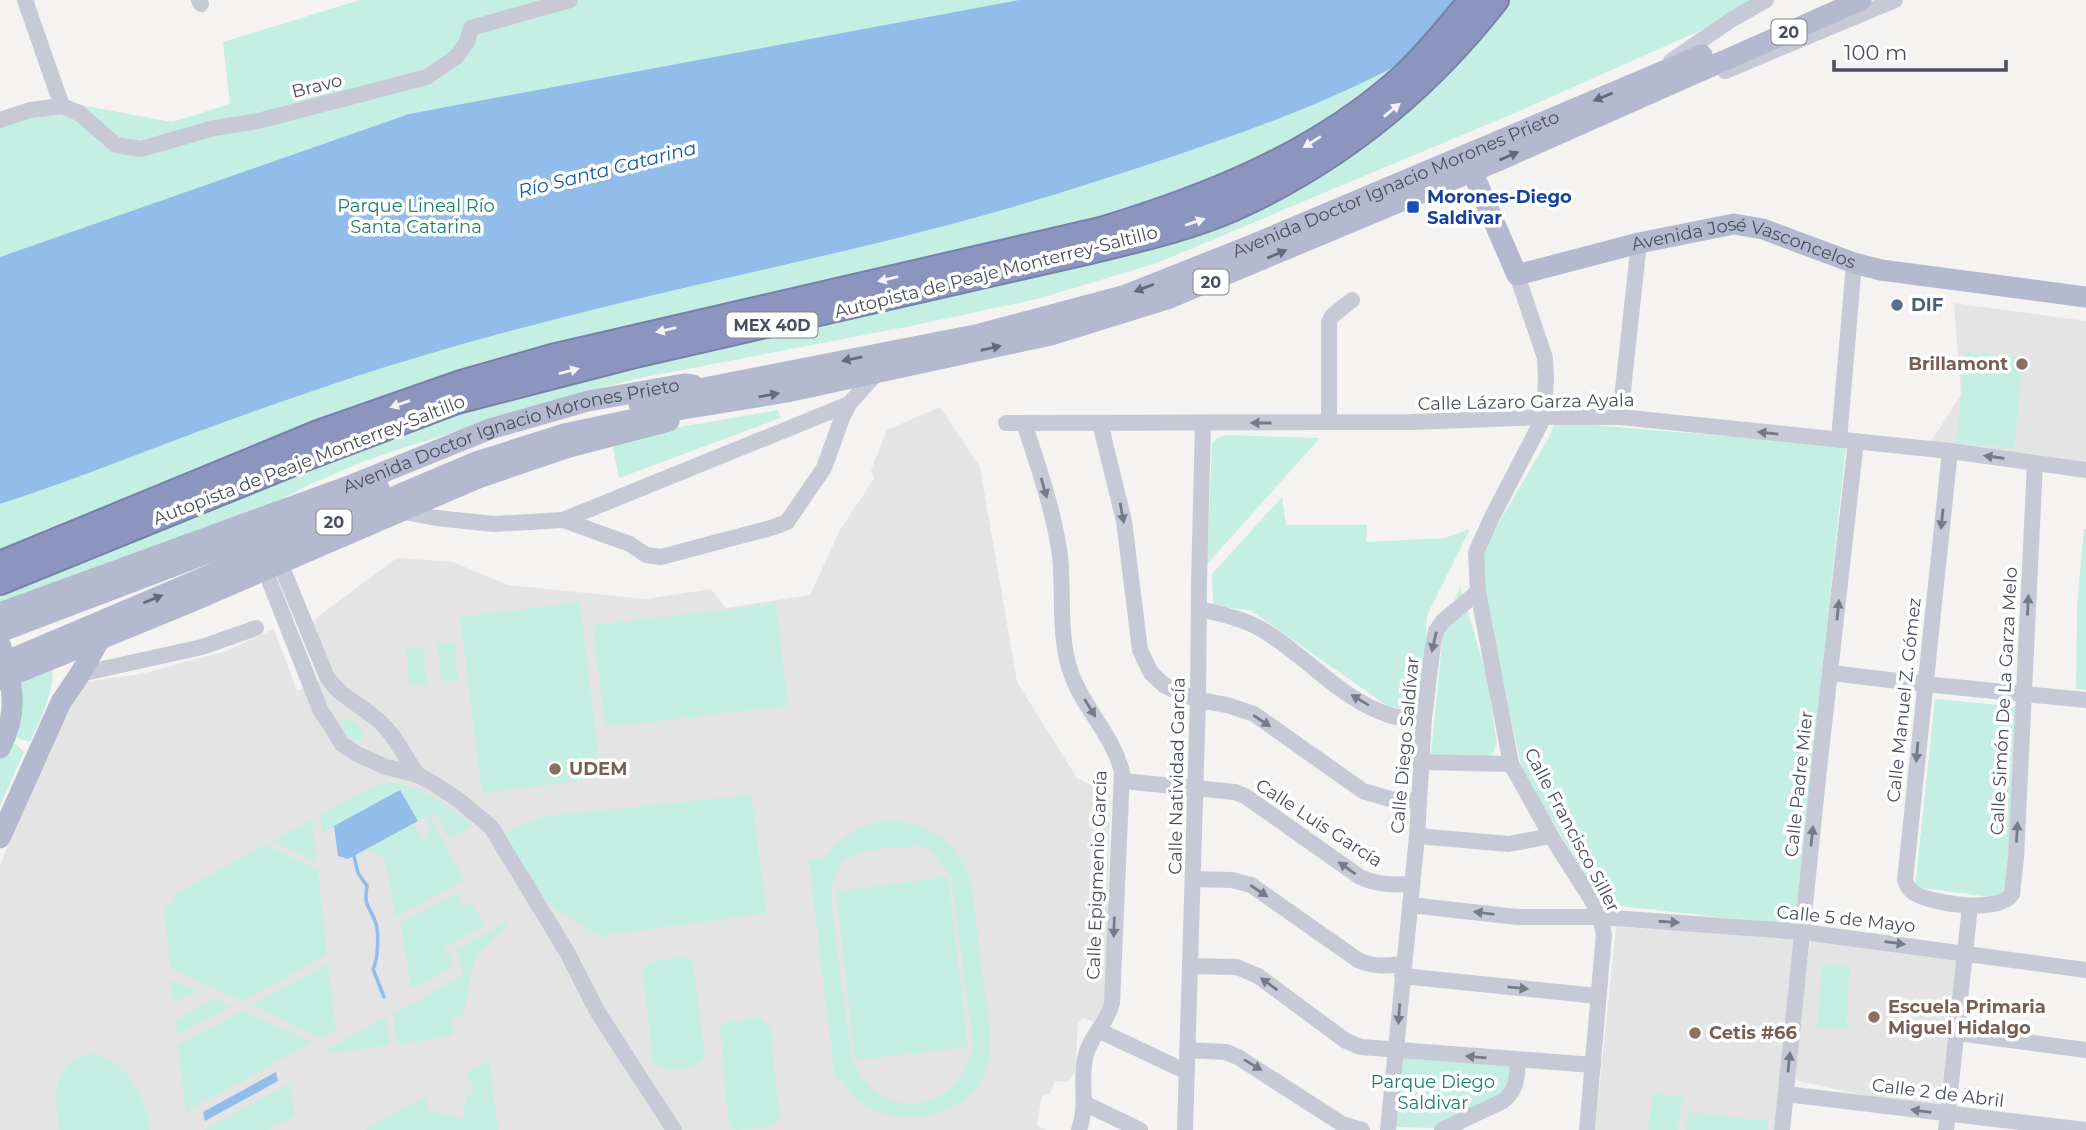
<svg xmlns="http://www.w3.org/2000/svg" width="2086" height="1130" font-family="Montserrat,sans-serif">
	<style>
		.education { fill: #e5e4e4 }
		.green { fill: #c4efe2; fill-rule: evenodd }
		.water { fill: #92bdea }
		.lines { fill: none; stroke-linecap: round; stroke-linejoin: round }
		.stream { stroke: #92bdea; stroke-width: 3.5 }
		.highway-casing { stroke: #7780aa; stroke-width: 28 }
		.minor { stroke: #c7cad6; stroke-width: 16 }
		.major { stroke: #b3b9cf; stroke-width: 21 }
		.highway { stroke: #8c95be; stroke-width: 24 }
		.major-bridge { stroke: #b3b9cf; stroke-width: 21 }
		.oneway { fill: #646a7b }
		.oneway2 { fill: #f4f4f8 }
		.oneway3 { fill: #767a89 }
		.transit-dot { fill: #1a4fb4; stroke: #fff; stroke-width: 2.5 }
		.service-dot { fill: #5c6f8a; stroke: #fff; stroke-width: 2.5 }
		.education-dot { fill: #8d6e63; stroke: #fff; stroke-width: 2.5 }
		.labels { text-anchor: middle; stroke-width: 7; stroke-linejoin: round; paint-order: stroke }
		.shield { fill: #fff; stroke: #80848f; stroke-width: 2 }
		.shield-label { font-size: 16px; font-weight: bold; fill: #4a4f5f }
		.street-label { font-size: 18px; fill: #4a4f5f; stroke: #fff }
		.transit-label { font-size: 18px; font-weight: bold; fill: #164399; stroke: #fff; text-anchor: start }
		.park-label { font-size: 18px; fill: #1b816d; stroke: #fff }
		.service-label { font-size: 18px; font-weight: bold; fill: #4e5e75; stroke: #fff; text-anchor: start }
		.education-label { font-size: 18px; font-weight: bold; fill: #785e54; stroke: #fff; text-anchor: start }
		.water-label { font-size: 19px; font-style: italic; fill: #115cab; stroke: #fff }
	</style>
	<rect width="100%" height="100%" fill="#f4f3f2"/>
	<g class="education">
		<path d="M1954,303L2086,321V464L1930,443L1961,395Z"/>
		<path d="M940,407L980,467L1017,682L1077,778L1110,795L1106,1008L1099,1024L1084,1018L1078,1022L1075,1072L1068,1082L1055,1081L1050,1094L1043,1095L1041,1099L1037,1126L1047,1130H0V865L42,761L83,682L141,674L226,651L274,629L297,691L335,674L312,621L397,558L453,562L508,585L646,599L711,589L726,608L810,595L840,530L874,479L871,470L887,430Z"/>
		<path d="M1616,927L1794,937L1775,1130H1595Z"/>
		<path d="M1811,937L1957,955L1940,1106L1867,1096L1790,1079Z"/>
	</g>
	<g class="green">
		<path d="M360,0H1769L1524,109L1157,263L1037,299L911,326L635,379L559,399L400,449L357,464L311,484L0,642V125L64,102L172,122L230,104L223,42Z"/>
		<path d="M1965,352L2023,357L2014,448L1956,443Z"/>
		<path d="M778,410L781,418L619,478L612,443L639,434Z"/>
		<path d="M1555,422L1846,446L1796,914L1788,925L1603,904L1523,773L1475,564L1549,437Z"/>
		<path d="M1226,435L1320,438L1207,564L1212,443L1217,438Z"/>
		<path d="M1282,497L1286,525H1367L1366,542L1445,538L1470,529L1427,615L1422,703L1414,709L1389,707L1250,610L1213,606L1212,574Z"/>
		<path d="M2084,529H2086V690L2076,689L2077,605Z"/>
		<path d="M1460,586L1486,673L1497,743L1494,751L1487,759L1431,754L1443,632Z"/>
		<path d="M580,602L601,778L482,793L460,617Z"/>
		<path d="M776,604L788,706L605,727L593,625Z"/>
		<path d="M454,642L458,680L442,682L437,644Z"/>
		<path d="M422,646L427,684L410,686L406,648Z"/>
		<path d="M52,665C55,694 41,716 30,742L12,736L21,678Z"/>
		<path d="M1935,699L2019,707L2006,899L1915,887Z"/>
		<path d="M349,718C357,723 361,727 363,737L359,740L346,736L341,724L344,719Z"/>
		<path d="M16,744L24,752L0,806V759L6,745Z"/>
		<path d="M388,782C421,785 448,804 471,826L450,839L435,812L418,821L400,790L322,833L320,815L378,784Z"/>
		<path d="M751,795L767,913L599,936L557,910L542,897L504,835L522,824L548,816Z"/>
		<path d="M430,817L464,880L396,917L385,859L367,849L413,823L423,840L429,837L426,832L431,829L426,820Z"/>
		<path d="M312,819L317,862L272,841Z"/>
		<path d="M883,821C911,821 936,828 955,850C960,857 965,866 968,874C975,897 976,924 979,948C983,981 996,1040 986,1070C969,1119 900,1130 861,1103C852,1097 847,1087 841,1078L835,1079L809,860L824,858C840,837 858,826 883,821ZM916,846L931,850L951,876L973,1044C961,1118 874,1125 851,1055L831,904C833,843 868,851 916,846Z"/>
		<path d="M265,845L318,870L327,955L242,1001L170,968L164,906L176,900L173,895Z"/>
		<path d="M948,877L968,1047L855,1060L836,891Z"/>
		<path d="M457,893L464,907L472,903L484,925L445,947L446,955L450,954L452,967L411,989L400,923Z"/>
		<path d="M506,922L507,925L478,953L474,962L463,1016L451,1018L454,1036L397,1044L393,1014L463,975L456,950Z"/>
		<path d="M684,957L691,959L693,963L705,1053C702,1071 660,1076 653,1060L643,973L649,962Z"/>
		<path d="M328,964L336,1030L321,1038L252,1005Z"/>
		<path d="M1822,964L1850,967L1846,1029L1817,1028Z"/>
		<path d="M171,979L197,990L174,1003Z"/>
		<path d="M214,998L232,1006L177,1035L176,1020Z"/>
		<path d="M242,1011L312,1042L186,1112L178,1045Z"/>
		<path d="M387,1016L390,1045L329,1054L328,1049Z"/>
		<path d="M759,1018L764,1020L770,1028L780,1118L772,1126L736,1130L730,1126L728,1120L720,1029L725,1023Z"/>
		<path d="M94,1054C128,1061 146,1098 150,1130H60C52,1097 53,1059 94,1054Z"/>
		<path d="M1402,1056L1514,1064L1509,1092L1441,1128L1391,1127Z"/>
		<path d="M489,1060L498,1130H365L424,1096L429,1111L463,1119L466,1095L474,1093L467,1073Z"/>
		<path d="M290,1083L295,1116L268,1130H204Z"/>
		<path d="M1653,1093L1682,1097L1678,1130H1648Z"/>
		<path d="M1688,1112L1768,1121L1767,1130H1686Z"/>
	</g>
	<g class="water">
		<path d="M1019,0H1498C1405,74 1289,117 1177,155C1101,180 1025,205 948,225C812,261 673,288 537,324C441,348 347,378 255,411C169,441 86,476 0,504V257L409,114Z"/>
		<path d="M400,790L418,821L348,859L338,856L334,826Z"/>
		<path d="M276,1072L278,1081L205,1121L203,1112Z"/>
	</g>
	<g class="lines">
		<path class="stream" d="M354,856L358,873L367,886C363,909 371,906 376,924C379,935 378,960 373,969L384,997"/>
		<g class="highway-casing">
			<g id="highway">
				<path d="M0,564L318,433L461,383L552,357L1101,230C1210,197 1318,154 1404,76C1429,53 1450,25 1472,0"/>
				<path d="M0,582L303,459L457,401L639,354L1090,251C1139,239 1189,228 1234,208C1340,160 1425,91 1496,0"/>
			</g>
		</g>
		<g class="minor">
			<path d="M25,0L62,106"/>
			<path d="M199,0L201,4"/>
			<path d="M1671,61L1731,20L1766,0"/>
			<path d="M1725,71L1895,0"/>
			<path d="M0,120L30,110L62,106L79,113L116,145L141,149L214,128L258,121L427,77L456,57L467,42L471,28L570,0"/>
			<path d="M1517,275L1545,358L1546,377L1544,417L1493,515L1476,552L1478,592L1511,764L1551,836L1593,902L1600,917L1604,934L1587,1130"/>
			<path d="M1620,417L1639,243"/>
			<path d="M1329,422V322L1332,316L1352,300"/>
			<path d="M1006,423L1412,422L1544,417H1620L1950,451L2086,470"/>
			<path d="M1024,423C1038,466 1054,511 1060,556C1064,594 1058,637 1071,673C1083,708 1113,735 1122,772L1112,1003C1107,1024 1089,1037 1085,1058C1080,1082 1088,1106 1079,1130"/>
			<path d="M1100,423L1124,521L1140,650L1151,673L1164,685L1180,693L1198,700L1227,705L1254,714L1363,791L1390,799L1418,801"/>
			<path d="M1839,440L1854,263"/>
			<path d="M1950,451L1905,880C1907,886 1909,890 1914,893C1932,904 1999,914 2012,894L2016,858L2035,463"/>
			<path d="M400,511L436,518L494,524L563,520L630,544L646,555L661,557L774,527L787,522L824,468L842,418L849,404L876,374"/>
			<path d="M563,520L849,404"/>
			<path d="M280,563L327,677C343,701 368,707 386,728C399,742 406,760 418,775"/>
			<path d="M265,570L320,709L342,744L357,754L386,767L418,775L436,785L456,798L491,827L567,952L597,1011L674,1130"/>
			<path d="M1199,609C1220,614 1242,618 1261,629C1305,654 1341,701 1392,716C1402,719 1414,718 1424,718"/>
			<path d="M1831,673L1924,684L2086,700"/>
			<path d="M80,674L202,647L256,628"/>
			<path d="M1420,762L1511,764"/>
			<path d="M1123,781L1235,792L1245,796L1360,877C1378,885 1392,885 1411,884"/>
			<path d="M1417,836L1509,844L1551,836"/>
			<path d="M1194,879L1232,880L1251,885L1358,960C1373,967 1386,966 1403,964"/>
			<path d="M1410,905L1517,917H1600L1803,932L2086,970"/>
			<path d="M1190,966L1237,967L1258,976L1346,1041L1361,1047L1593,1065"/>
			<path d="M1402,976L1598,996"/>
			<path d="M1100,1031L1187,1072"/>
			<path d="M1957,1033L2086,1050"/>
			<path d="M1187,1050L1226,1052L1238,1057L1342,1124L1362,1130"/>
			<path d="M1786,1094L2086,1130"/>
			<path d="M1084,1103L1140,1130"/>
			<path d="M1185,1130L1198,700L1199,583L1203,423"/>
			<path d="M1388,1130L1417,836L1424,718L1433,645L1436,631L1443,621L1478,592"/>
			<path d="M1442,1130L1503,1101C1517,1090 1517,1078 1518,1061"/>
			<path d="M1782,1130L1818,778L1856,441"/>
			<path d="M1946,1130L1970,906"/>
		</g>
		<g class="major">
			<path id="s1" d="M1472,171L1517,275L1639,243L1734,224L1763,229L1854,263L1881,270L2086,297"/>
			<path id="s2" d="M678,395L709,387L980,334L1123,296L1252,245L1702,55"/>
			<path d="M677,410L787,392L1051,335L1167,299L1502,159L1861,0"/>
			<path id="s3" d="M0,613L354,484L490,429L588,401L684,384L693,385"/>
			<path d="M0,644C12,683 20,710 0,748"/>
			<path d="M0,680L186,604L478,478L569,447L669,421"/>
			<path d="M0,838L61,702L80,674L99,641"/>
		</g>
		<use href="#highway" class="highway"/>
		<g class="major-bridge">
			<path d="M639,404L678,395"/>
			<path d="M0,632L379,488"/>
			<path d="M0,664L476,462L564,434L677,410"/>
		</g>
	</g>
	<defs><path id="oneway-solid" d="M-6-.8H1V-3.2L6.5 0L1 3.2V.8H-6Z" transform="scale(1.75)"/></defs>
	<g class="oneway">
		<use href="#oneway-solid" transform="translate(1603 97) rotate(158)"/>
		<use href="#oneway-solid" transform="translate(1509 156) rotate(-23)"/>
		<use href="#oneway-solid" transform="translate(1277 254) rotate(-23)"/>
		<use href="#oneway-solid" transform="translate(1144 288) rotate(159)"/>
		<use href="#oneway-solid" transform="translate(991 348) rotate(-13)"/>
		<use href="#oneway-solid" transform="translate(852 359) rotate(169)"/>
		<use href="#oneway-solid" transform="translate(769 395) rotate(-10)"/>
		<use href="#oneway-solid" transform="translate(153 599) rotate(-22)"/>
	</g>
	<g class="oneway2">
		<use href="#oneway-solid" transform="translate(1392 110) rotate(-39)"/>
		<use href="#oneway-solid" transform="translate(1312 142) rotate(148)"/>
		<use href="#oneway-solid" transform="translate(1195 222) rotate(-19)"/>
		<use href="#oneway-solid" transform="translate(888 279) rotate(167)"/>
		<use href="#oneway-solid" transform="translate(666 330) rotate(167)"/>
		<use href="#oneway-solid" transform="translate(569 371) rotate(-14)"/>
		<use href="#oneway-solid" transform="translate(400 404) rotate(161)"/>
	</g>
	<g class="oneway3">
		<use href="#oneway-solid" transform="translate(1261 423) rotate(180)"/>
		<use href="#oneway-solid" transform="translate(1768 433) rotate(-174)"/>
		<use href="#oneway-solid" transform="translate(1994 457) rotate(-172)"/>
		<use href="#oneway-solid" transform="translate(1044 488) rotate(74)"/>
		<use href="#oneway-solid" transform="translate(1122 513) rotate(80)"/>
		<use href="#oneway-solid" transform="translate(1942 519) rotate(96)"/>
		<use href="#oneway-solid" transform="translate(2028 605) rotate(-87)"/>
		<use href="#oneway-solid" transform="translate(1838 610) rotate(-84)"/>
		<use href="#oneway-solid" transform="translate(1434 642) rotate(103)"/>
		<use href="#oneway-solid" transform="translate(1360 700) rotate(-149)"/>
		<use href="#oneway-solid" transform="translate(1090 708) rotate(58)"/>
		<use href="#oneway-solid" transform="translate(1262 721) rotate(34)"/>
		<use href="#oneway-solid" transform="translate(1917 752) rotate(95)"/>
		<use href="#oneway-solid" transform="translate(2017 832) rotate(-87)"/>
		<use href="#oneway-solid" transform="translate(1812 836) rotate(-84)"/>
		<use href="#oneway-solid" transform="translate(1347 868) rotate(-145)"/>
		<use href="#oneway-solid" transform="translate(1259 891) rotate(34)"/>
		<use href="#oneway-solid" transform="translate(1484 913) rotate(-173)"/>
		<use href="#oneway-solid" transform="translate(1669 922) rotate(4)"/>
		<use href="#oneway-solid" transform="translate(1114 927) rotate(92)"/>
		<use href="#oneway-solid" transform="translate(1895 943) rotate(7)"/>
		<use href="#oneway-solid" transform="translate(1269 984) rotate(-144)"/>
		<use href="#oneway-solid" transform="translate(1518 988) rotate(6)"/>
		<use href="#oneway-solid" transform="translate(1399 1014) rotate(94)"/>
		<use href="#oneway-solid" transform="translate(1476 1057) rotate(-175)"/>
		<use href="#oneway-solid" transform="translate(1789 1062) rotate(-84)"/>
		<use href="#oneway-solid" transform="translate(1253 1065) rotate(31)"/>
		<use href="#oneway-solid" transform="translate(1921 1111) rotate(-173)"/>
	</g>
	<rect class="transit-dot" x="1406" y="200" width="14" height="14" rx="3.5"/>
	<circle class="service-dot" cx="1897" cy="305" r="7"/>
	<g class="education-dot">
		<circle cx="2022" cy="364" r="7"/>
		<circle cx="555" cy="769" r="7"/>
		<circle cx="1874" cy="1017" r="7"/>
		<circle cx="1695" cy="1033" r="7"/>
	</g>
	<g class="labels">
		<g class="shield">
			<rect x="1771.5" y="19.5" width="35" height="25" rx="5"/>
			<rect x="1193.5" y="269.5" width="35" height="25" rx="5"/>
			<rect x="726.5" y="312.5" width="91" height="25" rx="5"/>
			<rect x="316.5" y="509.5" width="35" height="25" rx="5"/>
		</g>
		<g class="shield-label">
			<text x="1789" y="38">20</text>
			<text x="1211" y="288">20</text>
			<text x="772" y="331">MEX 40D</text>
			<text x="334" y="528">20</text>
		</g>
		<g class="street-label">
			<text transform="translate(317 86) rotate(-14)" y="6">Bravo</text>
			<text dy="6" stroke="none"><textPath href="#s2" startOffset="751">Avenida Doctor Ignacio Morones Prieto</textPath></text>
			<text dy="6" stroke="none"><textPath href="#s1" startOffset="348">Avenida José Vasconcelos</textPath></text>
			<text transform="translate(996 272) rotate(-14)" y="6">Autopista de Peaje Monterrey-Saltillo</text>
			<text transform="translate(1526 402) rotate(-1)" y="6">Calle Lázaro Garza Ayala</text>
			<text dy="6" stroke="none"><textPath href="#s3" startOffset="542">Avenida Doctor Ignacio Morones Prieto</textPath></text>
			<text transform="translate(309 460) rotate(-21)" y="6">Autopista de Peaje Monterrey-Saltillo</text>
			<text transform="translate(1904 700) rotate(-84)" y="6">Calle Manuel Z. Gómez</text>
			<text transform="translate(2004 701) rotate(-87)" y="6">Calle Simón De La Garza Melo</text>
			<text transform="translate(1405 745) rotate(-85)" y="6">Calle Diego Saldívar</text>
			<text transform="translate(1177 776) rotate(-89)" y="6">Calle Natividad García</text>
			<text transform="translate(1799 784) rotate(-84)" y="6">Calle Padre Mier</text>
			<text transform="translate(1319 823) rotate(33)" y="6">Calle Luis García</text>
			<text transform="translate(1572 830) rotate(62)" y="6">Calle Francisco Siller</text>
			<text transform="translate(1097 875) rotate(-88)" y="6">Calle Epigmenio García</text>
			<text transform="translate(1846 919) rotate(6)" y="6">Calle 5 de Mayo</text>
			<text transform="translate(1938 1093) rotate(7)" y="6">Calle 2 de Abril</text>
		</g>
		<g class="transit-label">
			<text x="1427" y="203">Morones-Diego<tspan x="1427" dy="21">Saldivar</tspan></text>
		</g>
		<g class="park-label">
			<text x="416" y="212">Parque Lineal Río<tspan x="416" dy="21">Santa Catarina</tspan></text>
			<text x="1433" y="1088">Parque Diego<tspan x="1433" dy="21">Saldivar</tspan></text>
		</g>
		<g class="service-label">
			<text x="1911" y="311">DIF</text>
		</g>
		<g class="education-label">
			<text x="2008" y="370" text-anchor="end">Brillamont</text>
			<text x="569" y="775">UDEM</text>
			<text x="1888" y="1013">Escuela Primaria<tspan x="1888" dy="21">Miguel Hidalgo</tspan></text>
			<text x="1709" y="1039">Cetis #66</text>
		</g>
		<g class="water-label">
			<text transform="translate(607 169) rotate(-14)" y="7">Río Santa Catarina</text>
		</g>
	</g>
	<path d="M1834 60v10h172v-10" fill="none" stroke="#4a4f5f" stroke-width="3.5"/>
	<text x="1844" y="60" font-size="21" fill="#4a4f5f" stroke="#ffffff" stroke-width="5" paint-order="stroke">100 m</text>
</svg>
